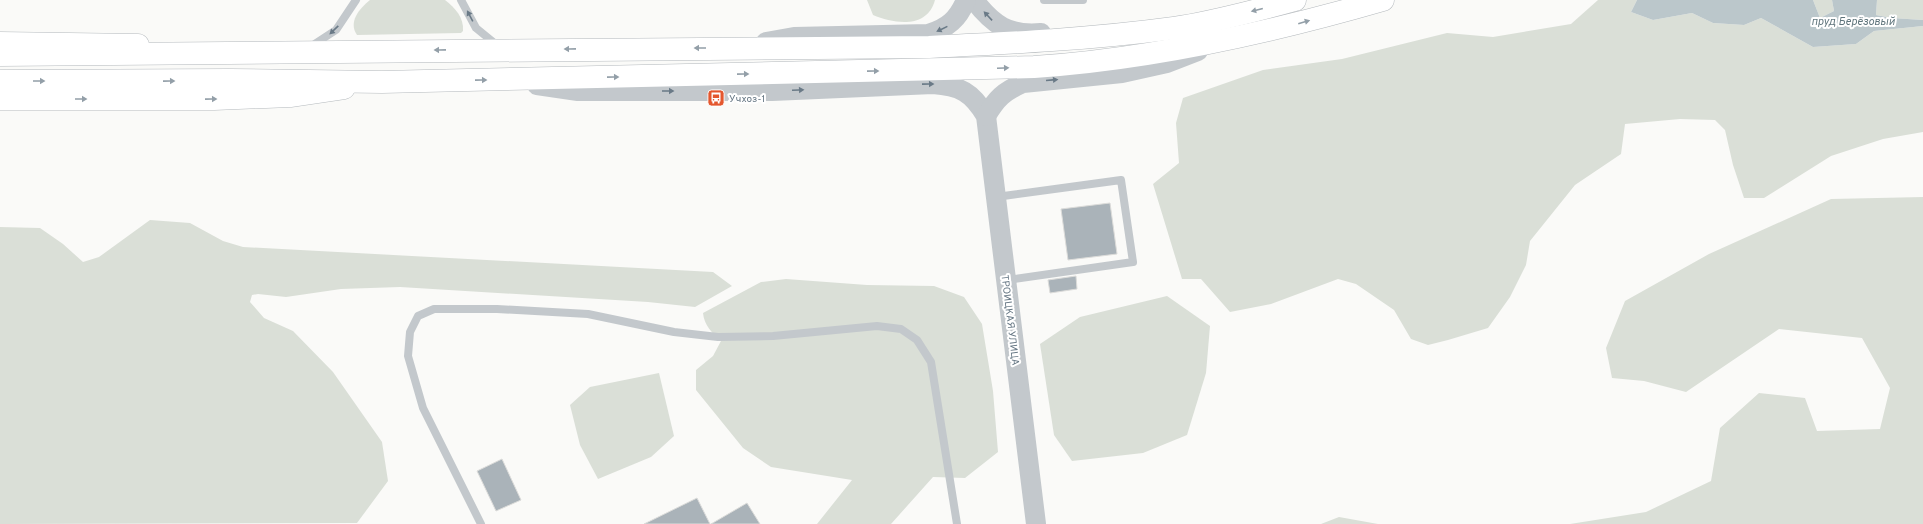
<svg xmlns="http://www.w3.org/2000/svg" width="1923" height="524" font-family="Overpass,sans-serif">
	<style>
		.green { fill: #dadfd7 }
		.water { fill: #bbc7cb }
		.building { fill: #aab3b9; stroke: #dcdcda }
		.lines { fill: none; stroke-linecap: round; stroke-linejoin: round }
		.primary-casing { stroke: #b5babe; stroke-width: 23 }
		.trunk-casing { stroke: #b4b9bd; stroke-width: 23 }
		.service { stroke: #c3c8cc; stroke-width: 8 }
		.tertiary { stroke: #c3c8cc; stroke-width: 20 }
		.primary { stroke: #fff; stroke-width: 22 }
		.trunk { stroke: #fff; stroke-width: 22 }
		.oneway { fill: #939fa8 }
		.oneway2 { fill: #6a7a87 }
		.labels { text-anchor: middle; stroke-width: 4; stroke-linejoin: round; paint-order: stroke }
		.poi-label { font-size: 10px; fill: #657683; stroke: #fff; text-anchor: start }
		.street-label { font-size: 10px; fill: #657683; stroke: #fff }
		.water-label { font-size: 11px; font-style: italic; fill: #60757c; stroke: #fff }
	</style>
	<rect width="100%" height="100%" fill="#fafaf8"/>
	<g class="green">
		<path d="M370,0H445C455,8 464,17 463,31L461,33L357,35C348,22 359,9 370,0Z"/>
		<path d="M867,0H935C927,29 895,24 873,15Z"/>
		<path d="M1598,0H1637L1631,12L1653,20L1692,13L1713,23L1744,25L1761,18L1813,47L1856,44L1874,31L1923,26V132L1883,139L1831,156L1764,198H1744L1733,165L1725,130L1715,120L1680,119L1625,124L1621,154L1575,185L1530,241L1526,265L1510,297L1488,328L1448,340L1428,345L1411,339L1394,310L1356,284L1338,279L1271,304L1230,312L1201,279H1182L1153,184L1179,163L1176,123L1183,98L1263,70L1342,59L1447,33L1493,37L1571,24Z"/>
		<path d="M1813,0H1832L1834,11L1820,18Z"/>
		<path d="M1877,0H1923V20L1892,18L1876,15Z"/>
		<path d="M1923,197V524H1570L1646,512L1711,481L1720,428L1759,393L1805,398L1817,431L1880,429L1890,388L1862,338L1779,329L1686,392L1644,381L1612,378L1606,348L1625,301L1709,254L1831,199Z"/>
		<path d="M150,220L190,223L223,241L243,247L713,272L732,286L695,307L648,302L400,287L341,289L286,297L258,294L252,295L250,302L264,318L293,331L333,372L382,442L388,481L357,523L0,524V227L40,228L63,244L83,262L99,257Z"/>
		<path d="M786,279L867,285L934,286L964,297L982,324L993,391L998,452L965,478L933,477L891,524H817L852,480L771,467L743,448L696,390V370L713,356L721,341C712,333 704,325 703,313L761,282Z"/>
		<path d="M1167,296L1210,326L1206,373L1187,435L1143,453L1072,461L1054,435L1040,344L1080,317Z"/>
		<path d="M659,373L674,436L651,457L598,479L580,445L570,405L590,387Z"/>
		<path d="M1339,517L1378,524H1321Z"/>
	</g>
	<path class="water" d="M1637,0H1813L1820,18L1834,11L1832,0H1877L1876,15L1892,18L1923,20V26L1874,31L1856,44L1813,47L1761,18L1744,25L1713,23L1692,13L1653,20L1631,12Z"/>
	<g class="building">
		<path d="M1110,203L1117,254L1068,260L1061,209Z"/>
		<path d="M1076,276L1077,289L1050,293L1048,280Z"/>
		<path d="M502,459L521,500L496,511L477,471Z"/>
		<path d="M697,498L710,524H644Z"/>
		<path d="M747,503L760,524H711Z"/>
	</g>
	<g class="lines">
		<g class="primary-casing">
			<g id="primary">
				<path d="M0,43L138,45"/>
				<path d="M0,99H214L290,96L344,88"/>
			</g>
		</g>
		<g class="trunk-casing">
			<g id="trunk">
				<path d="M0,55L929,47C1011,43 1093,39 1174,28C1214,22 1255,11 1295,0"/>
				<path d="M0,81L230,80L382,82L1034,67C1153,59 1269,33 1383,0"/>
			</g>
		</g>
		<g class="service">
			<path d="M461,0L476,28L498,46"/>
			<path d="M1044,0H1083"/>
			<path d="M310,47L336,30L356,0"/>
			<path d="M996,197L1121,180L1133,262L1007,280"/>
			<path d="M481,524L423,408L408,356L410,332L418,316L434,309H497L588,314L674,332L718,337L773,336L877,326L901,329L917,340L931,362L957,524"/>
		</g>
		<g class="tertiary">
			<path d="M974,0C993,25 1009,36 1041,33"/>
			<path d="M766,42L794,37L928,34C948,28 958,19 966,0"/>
			<path d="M537,85L578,91H772L933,84C960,86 972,92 986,116L1036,524"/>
			<path d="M986,116C997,98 1003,92 1023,83L1122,73L1167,63L1198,51"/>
		</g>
		<use href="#primary" class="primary"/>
		<use href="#trunk" class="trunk"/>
	</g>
	<defs><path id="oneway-solid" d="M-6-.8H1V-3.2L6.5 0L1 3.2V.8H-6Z"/></defs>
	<g class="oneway">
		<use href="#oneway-solid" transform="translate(1257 10) rotate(166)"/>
		<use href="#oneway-solid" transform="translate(1304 22) rotate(-16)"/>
		<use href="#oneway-solid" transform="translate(700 48) rotate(180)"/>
		<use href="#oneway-solid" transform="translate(570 49) rotate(179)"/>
		<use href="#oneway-solid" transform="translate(440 50) rotate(179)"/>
		<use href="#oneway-solid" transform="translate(1003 68) rotate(-2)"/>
		<use href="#oneway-solid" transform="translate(873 71) rotate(-1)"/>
		<use href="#oneway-solid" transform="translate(743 74) rotate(-1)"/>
		<use href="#oneway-solid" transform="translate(613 77) rotate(-1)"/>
		<use href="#oneway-solid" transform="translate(481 80) rotate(-1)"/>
		<use href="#oneway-solid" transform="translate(39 81)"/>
		<use href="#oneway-solid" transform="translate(169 81) rotate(-1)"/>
		<use href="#oneway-solid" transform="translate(81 99)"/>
		<use href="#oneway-solid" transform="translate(211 99) rotate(-1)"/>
	</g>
	<g class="oneway2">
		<use href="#oneway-solid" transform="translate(470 16) rotate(-118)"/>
		<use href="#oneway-solid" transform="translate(988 16) rotate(-133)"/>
		<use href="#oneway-solid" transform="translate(942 29) rotate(154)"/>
		<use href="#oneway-solid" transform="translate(334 30) rotate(136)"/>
		<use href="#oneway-solid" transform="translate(1052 80) rotate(-5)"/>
		<use href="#oneway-solid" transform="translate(928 84) rotate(-1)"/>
		<use href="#oneway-solid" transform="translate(798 90) rotate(-3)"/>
		<use href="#oneway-solid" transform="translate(668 91)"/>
	</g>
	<defs>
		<g id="bus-square" transform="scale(0.9)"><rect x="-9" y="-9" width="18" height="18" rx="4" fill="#e4572e" stroke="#fff"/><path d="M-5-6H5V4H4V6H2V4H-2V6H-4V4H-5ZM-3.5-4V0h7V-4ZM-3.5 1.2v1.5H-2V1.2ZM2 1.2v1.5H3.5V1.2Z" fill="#fff"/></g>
	</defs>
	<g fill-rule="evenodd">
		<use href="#bus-square" x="716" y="98"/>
	</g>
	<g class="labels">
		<g class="poi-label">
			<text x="729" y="102">Учхоз-1</text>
		</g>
		<g class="street-label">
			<text transform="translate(1011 320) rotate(83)" y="4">ТРОИЦКАЯ УЛИЦА</text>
		</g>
		<g class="water-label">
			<text x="1853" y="25">пруд Берёзовый</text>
		</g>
	</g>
</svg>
